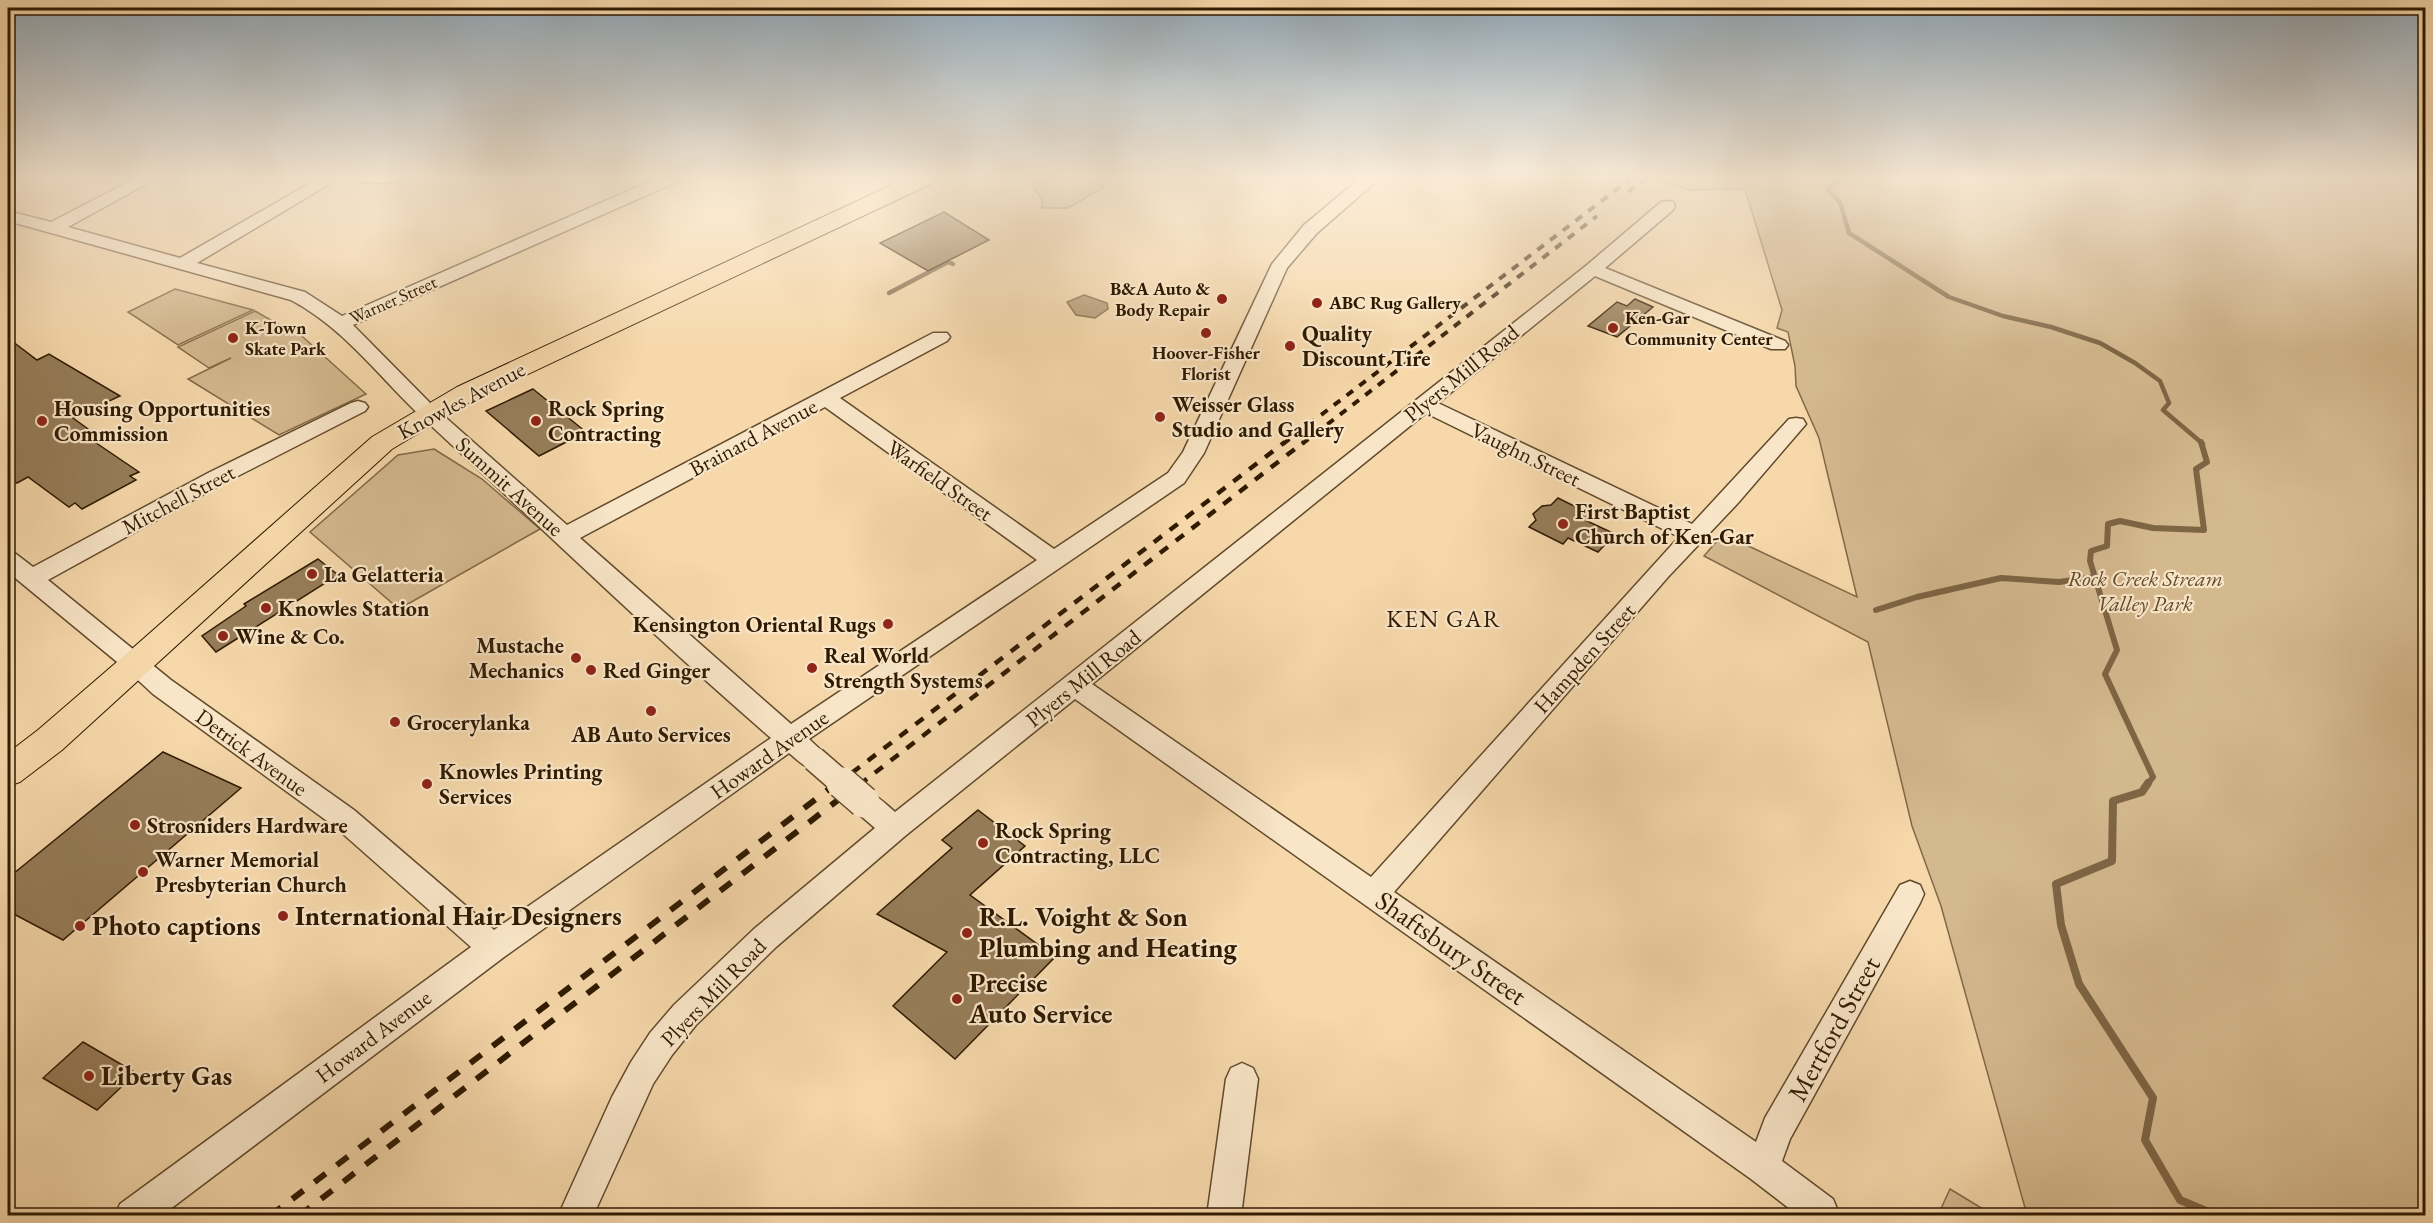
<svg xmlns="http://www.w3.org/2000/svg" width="2433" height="1223" font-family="'EB Garamond',serif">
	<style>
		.green { fill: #d4b88e; stroke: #826947; stroke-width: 1.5 }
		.water { fill: #b29771; stroke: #7e6544; stroke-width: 1.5 }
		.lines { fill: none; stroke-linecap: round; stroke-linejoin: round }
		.stream-far2 { stroke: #7e6544; stroke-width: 4.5 }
		.stream-far1 { stroke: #7e6544; stroke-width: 6 }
		.stream { stroke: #7e6544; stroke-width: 8 }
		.building { fill: #967d59; stroke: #2f1a00; stroke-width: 1.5 }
		.minor-casing { stroke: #614a2b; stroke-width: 3 }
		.major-casing { stroke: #2f1a00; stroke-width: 2 }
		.minor { fill: #f9e6c8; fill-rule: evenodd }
		.major { fill: #f6d8ab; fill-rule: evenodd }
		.rail-far2 { stroke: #2f1a00; stroke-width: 4; stroke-dasharray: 8 8; stroke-linecap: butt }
		.rail-far1 { stroke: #2f1a00; stroke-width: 4.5; stroke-dasharray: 10 10; stroke-linecap: butt }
		.rail { stroke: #2f1a00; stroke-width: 6; stroke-dasharray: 14 14; stroke-linecap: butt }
		.minor-bridge-far1-casing { stroke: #614a2b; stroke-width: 27; stroke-linecap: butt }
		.minor-bridge-casing { stroke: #614a2b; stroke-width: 34; stroke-linecap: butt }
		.minor-bridge-far1 { stroke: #f9e6c8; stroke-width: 24 }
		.minor-bridge { stroke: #f9e6c8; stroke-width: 31 }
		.poi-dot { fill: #8f2418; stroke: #f9e6c8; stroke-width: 2 }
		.labels { text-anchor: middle; stroke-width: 4.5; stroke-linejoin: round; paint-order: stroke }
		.far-poi-label { font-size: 18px; font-weight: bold; fill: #2f1a00; stroke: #f9e6c8; text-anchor: start }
		.far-street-label { font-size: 18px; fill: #2f1a00; stroke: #f9e6c8 }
		.poi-label { font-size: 22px; font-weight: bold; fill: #2f1a00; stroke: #f9e6c8; text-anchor: start }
		.street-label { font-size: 22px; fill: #2f1a00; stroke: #f9e6c8 }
		.park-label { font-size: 22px; font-style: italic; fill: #61492b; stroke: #f9e6c8 }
		.neighbourhood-label { font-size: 24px; letter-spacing: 1.5px; fill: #2f1a00; stroke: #f9e6c8 }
		.near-poi-label { font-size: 27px; font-weight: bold; fill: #2f1a00; stroke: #f9e6c8; text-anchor: start }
		.near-street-label { font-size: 27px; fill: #2f1a00; stroke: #f9e6c8 }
	</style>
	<rect width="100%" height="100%" fill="#f6d8ab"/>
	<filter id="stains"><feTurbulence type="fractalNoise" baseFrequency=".00333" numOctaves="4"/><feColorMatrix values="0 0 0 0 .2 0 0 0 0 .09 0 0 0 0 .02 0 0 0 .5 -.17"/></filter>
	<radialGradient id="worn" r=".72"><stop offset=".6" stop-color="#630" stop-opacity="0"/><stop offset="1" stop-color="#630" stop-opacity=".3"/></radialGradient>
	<g class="green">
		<path d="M1055,177H1082L1104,187L1068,208H1042V199L1030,183Z"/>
		<path d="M1662,177H2425V1215H2027L1941,906L1912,826L1868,642L1704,556L1723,534L1857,597L1819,438L1796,386L1795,366L1788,332L1777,328L1782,310L1745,189L1689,190L1660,179Z"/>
		<path d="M175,289L253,310L178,345L128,312Z"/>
		<path d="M255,311L288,330L293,328L366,394L279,435L188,379L231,358L209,368L178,347Z"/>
		<path d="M434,449L482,479L540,529L399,609L310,532L398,455Z"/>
		<path d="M1950,1189L1993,1215H1938Z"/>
	</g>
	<path class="water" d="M1084,295L1107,303L1108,309L1095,318L1076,315L1067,302Z"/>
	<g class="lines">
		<g class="stream-far2">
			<path d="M1844,177L1828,190L1840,202L1849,233L1949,297L2003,316L2051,327L2100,343L2135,363L2160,381L2169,403L2163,410L2203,444"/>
			<path d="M889,293L948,262L953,264"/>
		</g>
		<g class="stream-far1">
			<path d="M1876,610L1917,597L2001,578L2059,582L2095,577"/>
			<path d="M2147,785L2153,777L2105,674L2117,650L2090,561L2091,551L2107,546L2108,524L2120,521L2153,528L2204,530L2196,469L2207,462L2201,442"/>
		</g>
		<path class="stream" d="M2148,783L2142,792L2113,801L2112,861L2056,884L2061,925L2079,984L2153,1098L2145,1140L2180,1200L2218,1216"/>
	</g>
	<g class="building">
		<path d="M944,212L989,240L928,271L880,243Z"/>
		<path d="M1635,299L1653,307L1617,337L1588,326L1617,302L1627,306Z"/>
		<path d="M8,338L37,360L49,354L120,396L73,418L88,429L80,432L139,472L130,476L136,480L82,509L75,503L69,507L28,477L17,483L8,476Z"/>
		<path d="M533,389L586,432L539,456L486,411Z"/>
		<path d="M1558,498L1592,515L1587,521L1615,534L1598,552L1568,538L1563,544L1529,527L1536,520L1533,514L1542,506L1551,505Z"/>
		<path d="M318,559L338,575L216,652L202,636L246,606L244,604Z"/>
		<path d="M163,752L241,788L63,940L8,911V878Z"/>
		<path d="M978,810L1025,846L970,895L1055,957L955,1059L893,1006L947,952L877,914L952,848L942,840Z"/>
		<path d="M83,1042L136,1073L97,1110L43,1078Z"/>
	</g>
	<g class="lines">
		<g class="minor-casing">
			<g id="minor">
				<path d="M138,177H159L68,227L180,258L321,177H341L197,263L305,292L342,316L660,177H683L681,180L353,325L436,409L567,525L933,333H947L950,337L947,341L840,398L1054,549L1168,473L1183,452L1272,264L1304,225L1340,195L1362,177H1381L1317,233L1287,268L1204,453L1184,483L809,739L823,752L827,759L823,766C808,772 801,763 789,753L504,957L161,1216H115L120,1204L471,947L334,826L153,694L128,671L8,572V552L16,554L33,567L208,473L351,403L358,401L365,403L368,407L365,411L224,483L48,580L171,680L354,810L494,930L771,738C653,636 541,527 426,421C381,380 347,330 291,300L8,221V211L51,222ZM825,407L1037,560L791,724L580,538Z"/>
				<path d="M349,177H408C401,185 356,185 349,177Z"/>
				<path d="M1667,201L1673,202L1675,206L1673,210L1605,268L1785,341L1788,345L1785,349H1771L1595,276L1438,403L1692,524L1789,419L1796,418L1803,419L1806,424L1738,503L1668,577L1394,892L1756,1142L1765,1118L1900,885L1910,881L1920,885L1924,894L1920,903L1790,1139L1782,1161L1833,1199L1840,1216H1799L1751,1179L1075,699L905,836L776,947L696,1025L672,1055L653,1084L593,1216H558L612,1097L631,1062L650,1033L674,1005L754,929L875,828L854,810L850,802L854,794C872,788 882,801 895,812L1587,265L1661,202ZM1426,413L1679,537L1371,877L1092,684Z"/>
				<path d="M1242,1063L1253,1068L1258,1079L1241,1216H1207L1226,1079L1231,1068Z"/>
			</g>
		</g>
		<g class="major-casing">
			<path id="major" d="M909,177H938L935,182L475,399L392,449L62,750L20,782L8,786V753L38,730L125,655L372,437L457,387Z"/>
		</g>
		<use href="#minor" class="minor"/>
		<use href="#major" class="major"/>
		<g class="rail-far2">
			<path d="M1628,192L1647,177"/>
			<path d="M1283,444L1633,177"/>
			<path d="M1302,444L1597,216"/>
		</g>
		<g class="rail-far1">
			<path d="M836,785L1285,442"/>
			<path d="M859,785L1304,442"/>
		</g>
		<g class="rail">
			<path d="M270,1216L837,783"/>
			<path d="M299,1216L860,783"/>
		</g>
		<g class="minor-bridge-far1-casing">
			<path id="minor-bridge-far1" d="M814,759L844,785"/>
		</g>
		<g class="minor-bridge-casing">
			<path id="minor-bridge" d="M842,783L864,802"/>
		</g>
		<use href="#minor-bridge-far1" class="minor-bridge-far1"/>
		<use href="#minor-bridge" class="minor-bridge"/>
	</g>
	<linearGradient id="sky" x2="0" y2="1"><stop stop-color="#92a8b8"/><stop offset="0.51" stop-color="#fbedd9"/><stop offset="1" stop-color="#fbedd9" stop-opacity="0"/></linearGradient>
	<rect width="2433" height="349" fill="url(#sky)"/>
	<g class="poi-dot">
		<circle cx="1222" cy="299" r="6"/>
		<circle cx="1317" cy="303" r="6"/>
		<circle cx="1613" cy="328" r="6"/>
		<circle cx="1206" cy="333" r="6"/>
		<circle cx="233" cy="338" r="6"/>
		<circle cx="1290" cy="346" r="6"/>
		<circle cx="1160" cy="417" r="6"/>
		<circle cx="42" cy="421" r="6"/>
		<circle cx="536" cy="421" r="6"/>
		<circle cx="1563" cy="524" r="6"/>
		<circle cx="312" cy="574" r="6"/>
		<circle cx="266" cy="608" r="6"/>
		<circle cx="888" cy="624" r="6"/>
		<circle cx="223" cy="636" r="6"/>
		<circle cx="576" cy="658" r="6"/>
		<circle cx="812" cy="668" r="6"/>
		<circle cx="591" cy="670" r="6"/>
		<circle cx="651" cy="711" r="6"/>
		<circle cx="395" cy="722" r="6"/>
		<circle cx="427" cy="784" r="6"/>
		<circle cx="135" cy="825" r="6"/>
		<circle cx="983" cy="843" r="6"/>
		<circle cx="143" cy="872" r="6"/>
		<circle cx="283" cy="916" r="6"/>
		<circle cx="80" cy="926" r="6"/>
		<circle cx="967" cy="933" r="6"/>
		<circle cx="957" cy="999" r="6"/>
		<circle cx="89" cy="1076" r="6"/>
	</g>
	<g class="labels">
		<g class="far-poi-label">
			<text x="1210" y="295" text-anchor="end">B&amp;A Auto &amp;<tspan x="1210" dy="21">Body Repair</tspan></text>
			<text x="1329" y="309">ABC Rug Gallery</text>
			<text x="1625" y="324">Ken-Gar<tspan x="1625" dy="21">Community Center</tspan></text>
			<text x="245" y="334">K-Town<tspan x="245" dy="21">Skate Park</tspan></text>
			<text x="1206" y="359" text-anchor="middle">Hoover-Fisher<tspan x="1206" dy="21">Florist</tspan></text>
		</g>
		<g class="far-street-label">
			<text transform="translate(393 300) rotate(-24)" y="6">Warner Street</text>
		</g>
		<g class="poi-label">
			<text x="1302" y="341">Quality<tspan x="1302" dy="25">Discount Tire</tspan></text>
			<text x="1172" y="412">Weisser Glass<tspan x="1172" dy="25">Studio and Gallery</tspan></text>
			<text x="54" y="416">Housing Opportunities<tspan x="54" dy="25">Commission</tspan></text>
			<text x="548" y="416">Rock Spring<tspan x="548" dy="25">Contracting</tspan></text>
			<text x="1575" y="519">First Baptist<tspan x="1575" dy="25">Church of Ken-Gar</tspan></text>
			<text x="324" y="582">La Gelatteria</text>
			<text x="278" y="616">Knowles Station</text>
			<text x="876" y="632" text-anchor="end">Kensington Oriental Rugs</text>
			<text x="235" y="644">Wine &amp; Co.</text>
			<text x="564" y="653" text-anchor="end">Mustache<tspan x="564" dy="25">Mechanics</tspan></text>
			<text x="824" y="663">Real World<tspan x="824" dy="25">Strength Systems</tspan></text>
			<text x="603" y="678">Red Ginger</text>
			<text x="407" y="730">Grocerylanka</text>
			<text x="651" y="742" text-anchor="middle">AB Auto Services</text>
			<text x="439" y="779">Knowles Printing<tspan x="439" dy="25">Services</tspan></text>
			<text x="147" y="833">Strosniders Hardware</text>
			<text x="995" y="838">Rock Spring<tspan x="995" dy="25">Contracting, LLC</tspan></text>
			<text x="155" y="867">Warner Memorial<tspan x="155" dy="25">Presbyterian Church</tspan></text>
		</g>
		<g class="street-label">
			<text transform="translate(1461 373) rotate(-39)" y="8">Plyers Mill Road</text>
			<text transform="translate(461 400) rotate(-28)" y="8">Knowles Avenue</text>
			<text transform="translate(753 437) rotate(-28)" y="8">Brainard Avenue</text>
			<text transform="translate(1526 454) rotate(26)" y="8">Vaughn Street</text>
			<text transform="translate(940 480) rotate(35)" y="8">Warfield Street</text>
			<text transform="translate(510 486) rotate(42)" y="8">Summit Avenue</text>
			<text transform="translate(178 499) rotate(-28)" y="8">Mitchell Street</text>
			<text transform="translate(1584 658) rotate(-48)" y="8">Hampden Street</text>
			<text transform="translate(1083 678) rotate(-39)" y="8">Plyers Mill Road</text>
			<text transform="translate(252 752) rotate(36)" y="8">Detrick Avenue</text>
			<text transform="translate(769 754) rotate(-35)" y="8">Howard Avenue</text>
			<text transform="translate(713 992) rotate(-46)" y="8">Plyers Mill Road</text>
			<text transform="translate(373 1036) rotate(-37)" y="8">Howard Avenue</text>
		</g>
		<g class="park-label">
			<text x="2145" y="586">Rock Creek Stream<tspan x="2145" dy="25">Valley Park</tspan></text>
		</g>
		<g class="neighbourhood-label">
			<text x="1444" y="627">KEN GAR</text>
		</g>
		<g class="near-poi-label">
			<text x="295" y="925">International Hair Designers</text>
			<text x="979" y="926">R.L. Voight &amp; Son<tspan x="979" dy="31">Plumbing and Heating</tspan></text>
			<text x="92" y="935">Photo captions</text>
			<text x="969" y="992">Precise<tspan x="969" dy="31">Auto Service</tspan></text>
			<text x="101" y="1085">Liberty Gas</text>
		</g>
		<g class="near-street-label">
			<text transform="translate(1451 948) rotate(35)" y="9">Shaftsbury Street</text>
			<text transform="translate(1834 1029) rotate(-61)" y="9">Mertford Street</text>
		</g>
	</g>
	<rect width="2433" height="1223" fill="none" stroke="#f6d8ab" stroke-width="30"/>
	<rect x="9" y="9" width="2415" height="1205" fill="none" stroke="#2f1a00" stroke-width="3"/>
	<rect x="15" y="15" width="2403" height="1193" fill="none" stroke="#2f1a00" stroke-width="1.5"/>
	<rect width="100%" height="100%" filter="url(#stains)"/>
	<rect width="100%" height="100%" fill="url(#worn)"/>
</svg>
